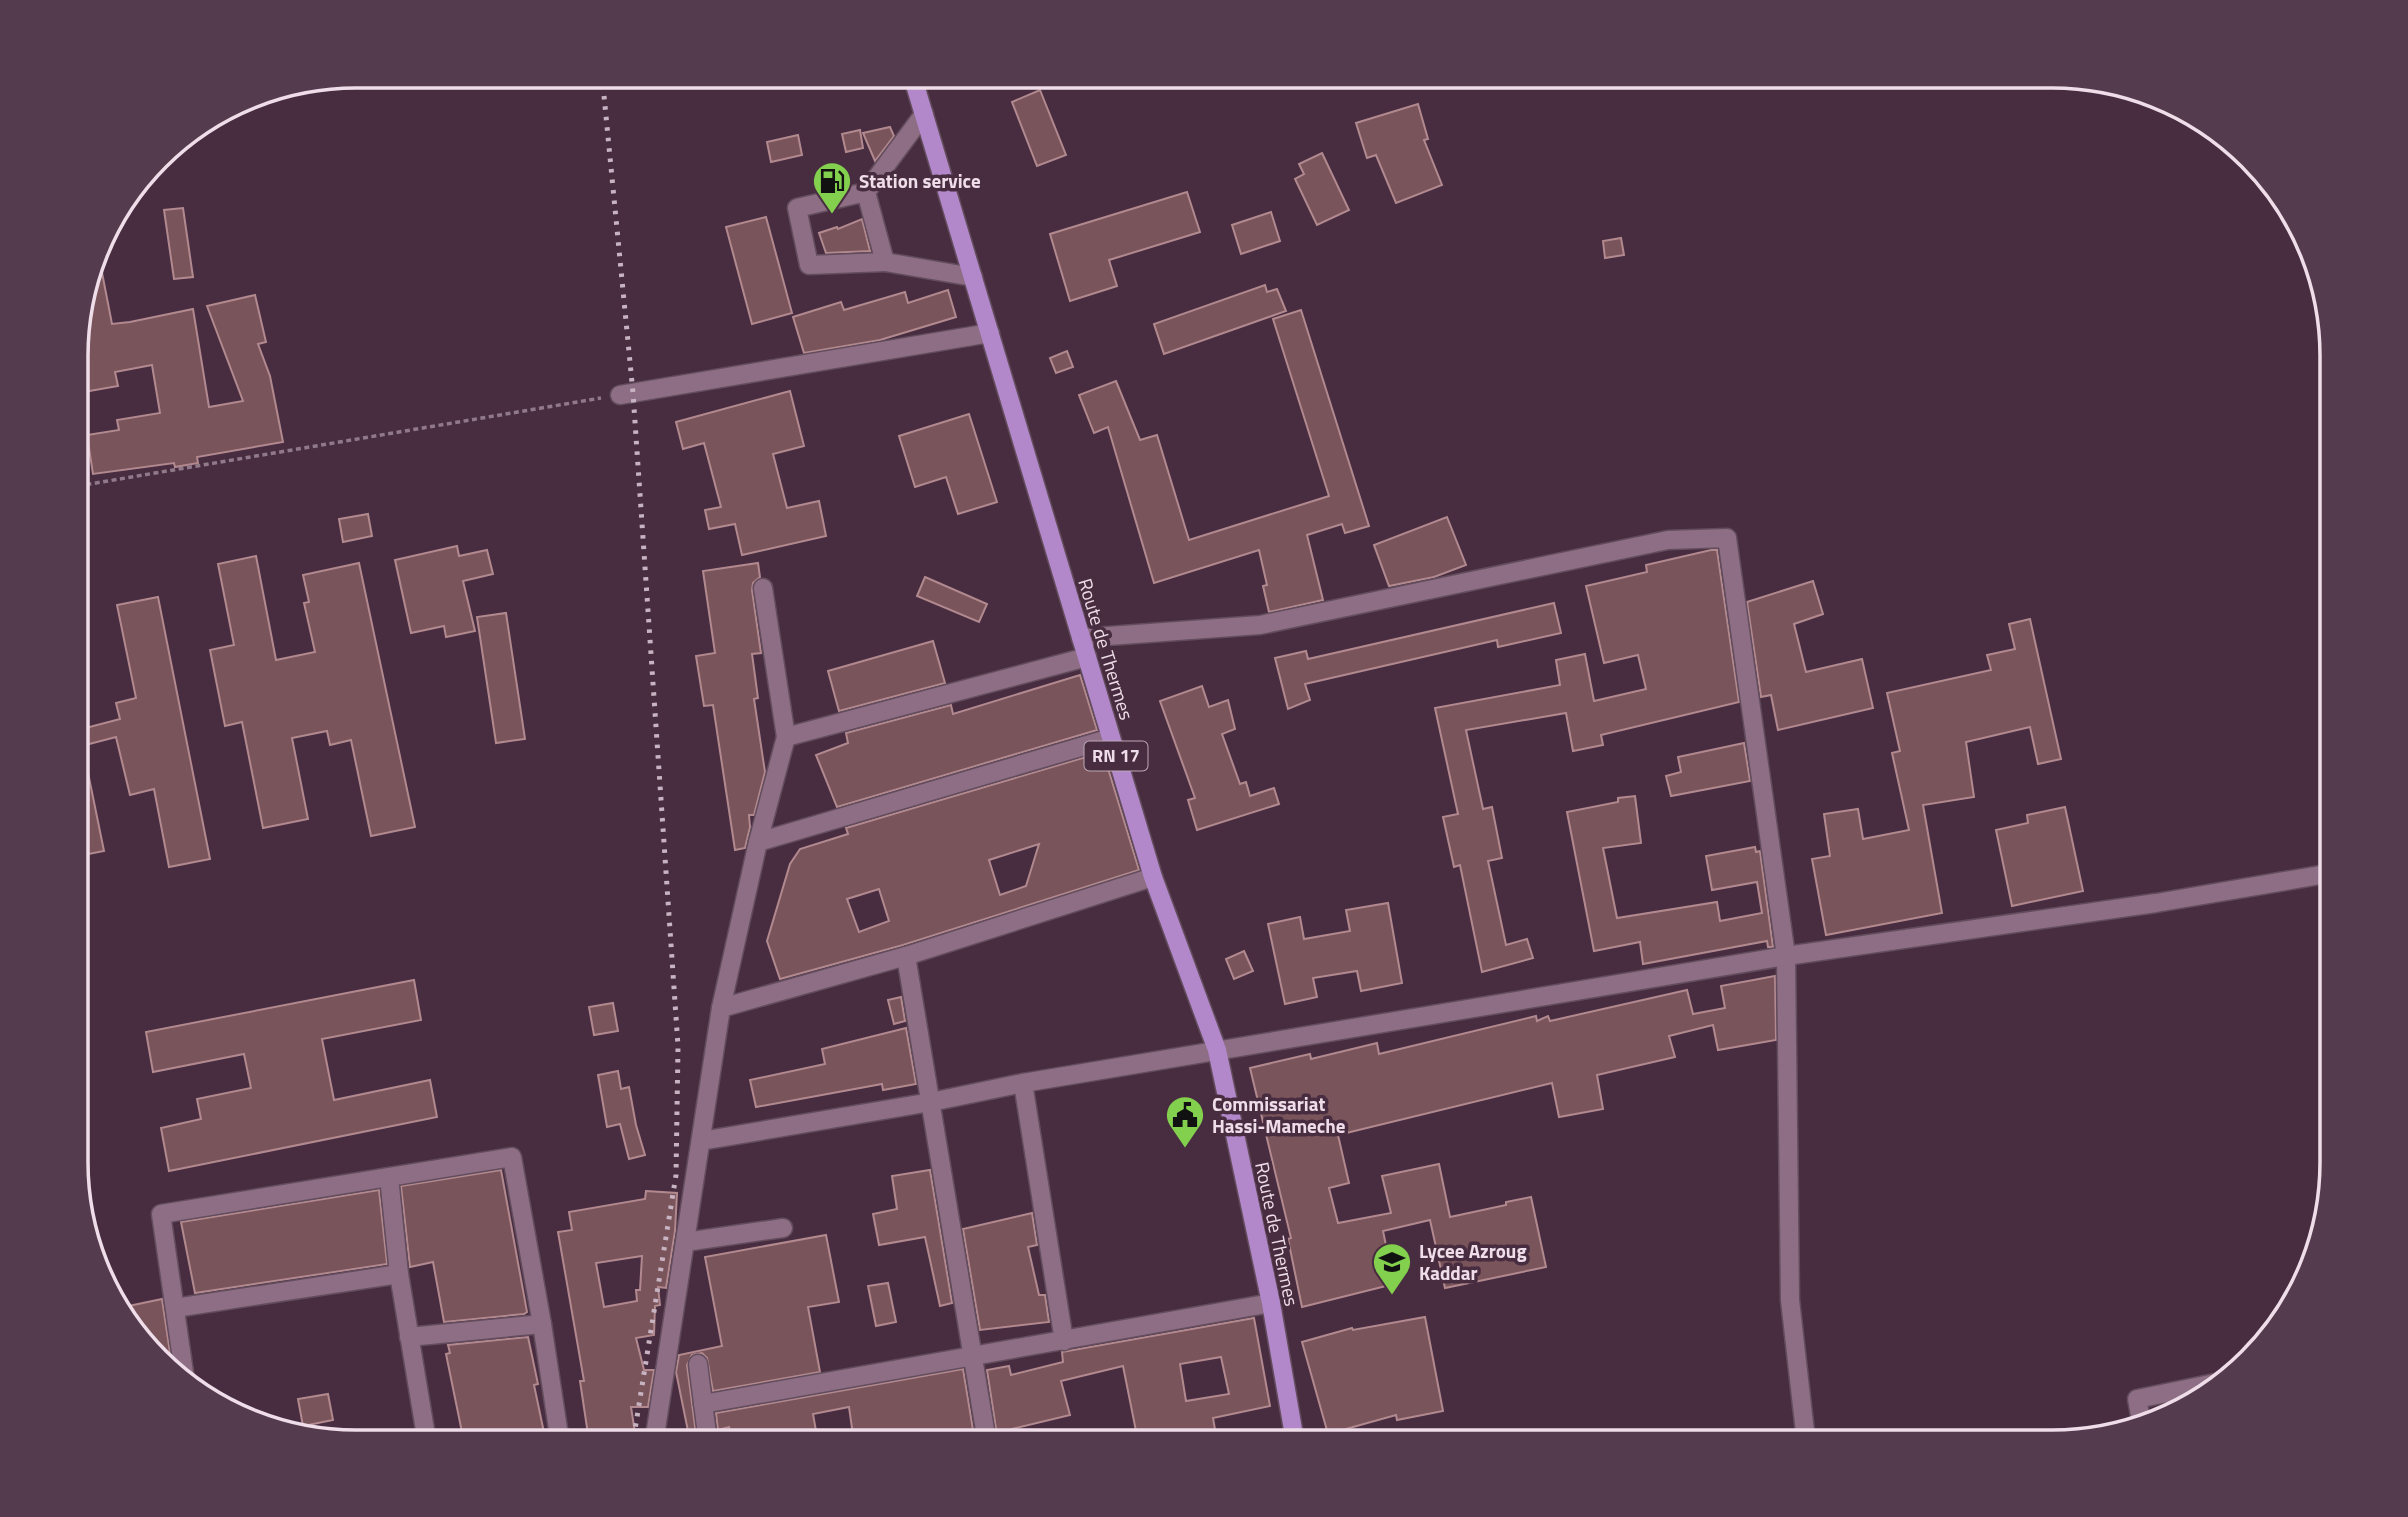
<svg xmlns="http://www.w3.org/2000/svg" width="2408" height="1517" font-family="'Titillium Web',sans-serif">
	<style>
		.building { fill: #79545a; stroke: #b1898f; stroke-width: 2; fill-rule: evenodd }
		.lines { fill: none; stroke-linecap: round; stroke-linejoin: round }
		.minor-casing { stroke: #634d5d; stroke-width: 21 }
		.major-casing { stroke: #634d5d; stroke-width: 21 }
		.path { stroke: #907989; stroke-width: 3.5; stroke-dasharray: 5 3.5; stroke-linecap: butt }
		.minor { stroke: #8d6e84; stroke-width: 18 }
		.major { stroke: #b288cb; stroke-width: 18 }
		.rail { stroke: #c7b3c1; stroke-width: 5; stroke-dasharray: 3.5 7; stroke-linecap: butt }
		.labels { text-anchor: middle; stroke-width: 7; stroke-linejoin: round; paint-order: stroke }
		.shield { fill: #482d40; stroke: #bda8b6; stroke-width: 2 }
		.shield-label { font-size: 18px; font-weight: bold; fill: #efdde9 }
		.poi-label { font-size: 19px; font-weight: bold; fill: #efdde9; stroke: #482d40; text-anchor: start }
		.street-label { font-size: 19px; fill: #efdde9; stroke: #482d40 }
		.rim { fill: none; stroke: #efdde9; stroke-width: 3.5 }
	</style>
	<rect width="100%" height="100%" fill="#482d40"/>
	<g class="building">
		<path d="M1040,90L1066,155L1037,166L1012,102Z"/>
		<path d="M1418,104L1428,139L1424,140L1442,185L1396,203L1376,155L1367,158L1356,123Z"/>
		<path d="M890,127L894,136L875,161L863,133Z"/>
		<path d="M860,130L863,148L846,152L842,134Z"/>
		<path d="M798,135L802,155L771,162L767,142Z"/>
		<path d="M1322,153L1349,210L1317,225L1295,179L1304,174L1299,164Z"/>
		<path d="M1187,192L1200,232L1109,260L1117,286L1070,301L1050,234Z"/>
		<path d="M183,208L193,277L174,279L164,210Z"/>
		<path d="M1271,212L1280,241L1241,254L1232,225Z"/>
		<path d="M766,217L792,313L752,324L726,227Z"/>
		<path d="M862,219L870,251L826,253L819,233L837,227L838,229Z"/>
		<path d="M1621,238L1624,255L1605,258L1603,241Z"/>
		<path d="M98,252L112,324L130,322L193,309L209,407L243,401L207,306L255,295L266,342L258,344L270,376L283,442L197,457L198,463L175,467L174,463L93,474L87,435L119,430L117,420L160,413L152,365L115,372L118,386L78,393V320Z"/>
		<path d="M1265,285L1267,292L1277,289L1286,311L1164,354L1154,324Z"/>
		<path d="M948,290L956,317L880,340L804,353L793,317L841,302L844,310L905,292L908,303Z"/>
		<path d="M1301,310L1369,526L1345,533L1342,524L1307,535L1323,600L1269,612L1263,586L1267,585L1259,550L1154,583L1108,427L1094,433L1079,395L1116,381L1140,440L1157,435L1189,540L1329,496L1273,319Z"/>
		<path d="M1067,351L1073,367L1056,373L1050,358Z"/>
		<path d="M790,391L804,446L773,454L787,508L819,501L826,536L742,555L735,524L709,529L705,510L721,507L704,443L683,449L676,422Z"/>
		<path d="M969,414L997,502L958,514L946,477L915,487L899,436Z"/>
		<path d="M368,514L372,536L343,542L339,519Z"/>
		<path d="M1447,517L1466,565L1434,577L1389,586L1374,545Z"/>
		<path d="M457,546L459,556L487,550L493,574L463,581L475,631L446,637L444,626L411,633L395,560Z"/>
		<path d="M1711,550H1717L1739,702L1601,735L1603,745L1573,751L1566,713L1466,730L1483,809L1492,807L1502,858L1488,861L1506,945L1527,939L1533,958L1482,972L1460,865L1454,867L1443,817L1458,814L1435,708L1560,685L1556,660L1585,654L1594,701L1646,689L1638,655L1604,663L1586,586L1647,572L1646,565Z"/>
		<path d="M256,556L276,660L315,652L304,603L309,602L303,575L359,563L415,827L371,836L351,740L330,745L327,731L292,738L308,819L263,828L242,722L225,726L210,650L234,645L218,564Z"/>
		<path d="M758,563L760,577L753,583L752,590L761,653L752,654L758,698L754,699L765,772L754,815H749L750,827L745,848L735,850L713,705L704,706L696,656L715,653L703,571Z"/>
		<path d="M925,577L987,604L979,622L917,596Z"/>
		<path d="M1813,581L1823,614L1794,624L1806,672L1862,659L1873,708L1778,730L1771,695L1761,697L1747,602Z"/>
		<path d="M158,597L210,859L169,867L154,789L130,795L116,737L78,747V730L120,719L116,703L136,698L117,605Z"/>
		<path d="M1554,603L1561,633L1498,647L1497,640L1305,684L1310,700L1288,709L1275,658L1306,651L1308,659Z"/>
		<path d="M506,613L525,739L496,743L477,617Z"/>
		<path d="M2030,619L2061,759L2038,764L2030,727L1966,742L1974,797L1923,805L1942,913L1826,935L1812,859L1830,856L1824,814L1858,809L1863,839L1909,830L1892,753L1900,751L1887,693L1991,670L1987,655L2015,649L2009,624Z"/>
		<path d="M933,641L945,683L839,711L828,671Z"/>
		<path d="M1080,675L1097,730L837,807L816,755L848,743L846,733L951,705L953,714Z"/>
		<path d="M1202,686L1209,707L1228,700L1235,729L1222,734L1240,784L1246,782L1250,796L1274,788L1279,804L1197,830L1188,800L1195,798L1160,701Z"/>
		<path d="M1744,743L1750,781L1671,796L1666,776L1681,772L1678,757Z"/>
		<path d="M1103,752L1139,870L903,945L780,979L767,941L790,864L800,849L848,834L846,828ZM1039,844L1026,886L1000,895L989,860ZM879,889L889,921L859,932L847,899Z"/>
		<path d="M85,758L104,851L78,856V759Z"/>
		<path d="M1635,796L1641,843L1603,848L1617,918L1717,902L1720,921L1762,913L1757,882L1712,890L1706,856L1755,847L1756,852L1760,851L1773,947H1768L1767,941L1643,964L1640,942L1594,951L1567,812L1618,802V798Z"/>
		<path d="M2065,807L2083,891L2012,906L1996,830L2028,823L2027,815Z"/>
		<path d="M1388,903L1402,983L1361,991L1357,971L1313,978L1317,997L1285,1004L1268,924L1300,917L1304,939L1350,931L1346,910Z"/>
		<path d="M1244,951L1253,971L1234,979L1226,959Z"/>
		<path d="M1775,976L1776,1040L1718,1050L1713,1025L1669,1036L1675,1057L1597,1075L1603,1109L1559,1117L1552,1083L1338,1135L1349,1183L1329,1188L1338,1223L1391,1213L1382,1176L1439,1164L1450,1217L1506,1205V1202L1531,1197L1546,1267L1445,1288L1430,1220L1383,1231L1394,1284L1302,1307L1288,1239L1291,1238L1250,1068L1310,1054L1311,1059L1377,1043L1379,1054L1536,1016L1537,1021L1548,1016L1550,1021L1687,990L1693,1014L1725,1008L1721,986Z"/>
		<path d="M414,980L421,1020L322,1039L334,1100L430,1080L437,1117L169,1171L161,1128L201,1119L197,1099L251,1088L244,1054L153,1072L146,1032Z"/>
		<path d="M901,997L905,1021L894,1024L888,1000Z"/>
		<path d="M613,1003L618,1031L594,1035L589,1007Z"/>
		<path d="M906,1028L916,1084L883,1090L882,1084L756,1107L750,1080L825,1064L822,1049Z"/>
		<path d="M618,1071L621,1089L629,1087L636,1125L645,1155L629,1159L620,1124L607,1127L598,1075Z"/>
		<path d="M501,1170L527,1312L524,1314L444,1322L433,1262L410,1267L401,1186Z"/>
		<path d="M930,1170L952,1303L940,1306L925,1237L879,1245L873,1214L897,1209L892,1176Z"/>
		<path d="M379,1190L387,1264L195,1293L181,1222Z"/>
		<path d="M646,1191L677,1193L675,1231L666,1288L658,1287L660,1305L655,1306L654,1335L636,1338L644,1370H654L648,1407H631L635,1433L589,1441L580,1381H584L558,1232L572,1230L569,1212L645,1199ZM642,1256L640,1290H636L637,1301L604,1307L596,1263Z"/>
		<path d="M1032,1213L1037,1245L1028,1247L1039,1295H1045L1049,1322L980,1330L963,1229Z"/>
		<path d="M826,1235L839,1302L808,1307L820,1372L713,1391L707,1358L702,1353L692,1355L687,1365L696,1434L689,1436L676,1372L679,1355L722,1346L705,1257Z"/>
		<path d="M888,1283L896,1322L876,1326L868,1286Z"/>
		<path d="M162,1299L172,1366L122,1317L119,1308Z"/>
		<path d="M1425,1317L1443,1411L1397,1420L1396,1415L1328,1434L1302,1342L1352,1328L1353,1330Z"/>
		<path d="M1254,1318L1270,1406L1213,1418L1217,1441H1138L1123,1366L1061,1381L1070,1415L1012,1429L1016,1442H998L987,1370L1009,1366L1011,1375L1063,1362L1062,1352ZM1221,1357L1229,1394L1186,1401L1180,1364Z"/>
		<path d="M528,1337L538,1384L534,1385L546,1442H464L446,1354L450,1353L448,1345Z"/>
		<path d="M963,1369L975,1442H854L849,1407L813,1414L818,1442H732L729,1427L718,1430L716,1413Z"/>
		<path d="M328,1394L333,1420L303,1426L298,1399Z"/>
	</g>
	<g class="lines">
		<g class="minor-casing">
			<g id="minor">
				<path d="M924,114L866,192L885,262L973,277"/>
				<path d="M866,192L797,208L809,265L885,262"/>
				<path d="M620,395L990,333"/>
				<path d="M1081,638L1260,625L1668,540L1727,538L1786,956L1790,1300L1806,1441"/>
				<path d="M786,737L1087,657"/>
				<path d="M758,842L1111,738"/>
				<path d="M906,956L987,1442"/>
				<path d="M721,1008L906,956L1153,877"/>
				<path d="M1023,1083L1064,1341"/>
				<path d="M701,1141L931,1102L1023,1083L1786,956L2156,903L2332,873"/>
				<path d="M389,1177L399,1274L427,1442"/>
				<path d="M685,1242L783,1228"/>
				<path d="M175,1308L399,1274"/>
				<path d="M409,1337L542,1324"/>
				<path d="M698,1364L708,1442"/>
				<path d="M185,1379L161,1214L512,1157L542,1324L560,1442"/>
				<path d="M703,1404L1271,1303"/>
				<path d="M2141,1420L2137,1399L2215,1383"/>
				<path d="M654,1442L721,1008L758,842L786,737L763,588"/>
			</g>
		</g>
		<g class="major-casing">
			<path id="major" d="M912,75L1153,877L1217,1050L1271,1303L1295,1441"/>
		</g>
		<path class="path" d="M78,486L601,398"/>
		<use href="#minor" class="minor"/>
		<use href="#major" class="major"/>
		<path class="rail" d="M602,75L633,393L678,1046L676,1175L633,1442"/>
	</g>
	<defs>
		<g id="fuel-pin" transform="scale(2.0125)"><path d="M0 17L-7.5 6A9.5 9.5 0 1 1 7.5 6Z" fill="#83d04e" stroke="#482d40"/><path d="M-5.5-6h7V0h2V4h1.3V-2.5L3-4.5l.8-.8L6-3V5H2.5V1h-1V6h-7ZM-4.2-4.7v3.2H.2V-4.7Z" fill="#111"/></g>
		<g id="civic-pin" transform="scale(2.0125)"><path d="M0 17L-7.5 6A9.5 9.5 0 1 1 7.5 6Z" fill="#83d04e" stroke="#482d40"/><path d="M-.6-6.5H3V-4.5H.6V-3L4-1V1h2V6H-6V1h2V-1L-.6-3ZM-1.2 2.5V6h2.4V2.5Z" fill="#111"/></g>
		<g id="school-pin" transform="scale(2.0125)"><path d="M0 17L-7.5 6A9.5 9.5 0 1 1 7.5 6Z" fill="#83d04e" stroke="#482d40"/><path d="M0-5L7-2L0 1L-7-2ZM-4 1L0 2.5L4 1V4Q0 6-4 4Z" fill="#111"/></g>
	</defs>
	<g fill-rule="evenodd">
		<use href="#fuel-pin" x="832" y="181"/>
		<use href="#civic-pin" x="1185" y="1115"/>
		<use href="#school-pin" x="1392" y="1262"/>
	</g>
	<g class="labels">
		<rect class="shield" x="1084.5" y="741.5" width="63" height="29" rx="5"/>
		<g class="shield-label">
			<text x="1116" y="762">RN 17</text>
		</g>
		<g class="poi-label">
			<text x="859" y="188">Station service</text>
			<text x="1212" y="1111">Commissariat<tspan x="1212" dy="22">Hassi-Mameche</tspan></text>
			<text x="1419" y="1258">Lycee Azroug<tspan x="1419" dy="22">Kaddar</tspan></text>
		</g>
		<g class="street-label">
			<text transform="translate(1106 649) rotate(73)" y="7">Route de Thermes</text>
			<text transform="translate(1277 1234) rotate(78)" y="7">Route de Thermes</text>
		</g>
	</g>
	<path d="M0 0H2408V1517H0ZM356 88H2052A268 268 0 0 1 2320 356V1162A268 268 0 0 1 2052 1430H356A268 268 0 0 1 88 1162V356A268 268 0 0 1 356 88Z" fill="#553b4e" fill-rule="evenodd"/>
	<path class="rim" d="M356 88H2052A268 268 0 0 1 2320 356V1162A268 268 0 0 1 2052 1430H356A268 268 0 0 1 88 1162V356A268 268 0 0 1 356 88Z"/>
</svg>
